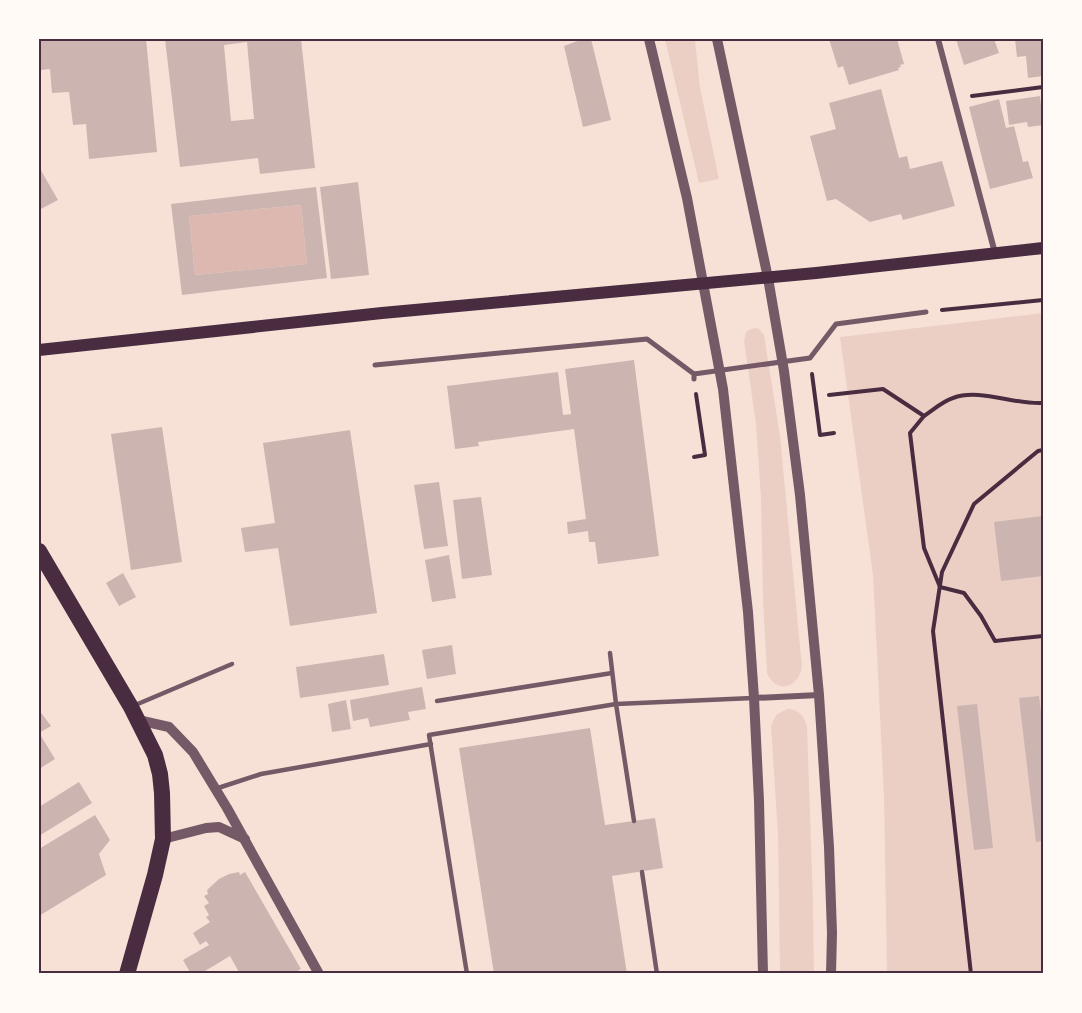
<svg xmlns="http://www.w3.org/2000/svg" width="1082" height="1013" font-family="'Noto Sans',sans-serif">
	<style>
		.green { fill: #ebcfc5 }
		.water { fill: #dcb8b0 }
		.building { fill: #ccb4b1; fill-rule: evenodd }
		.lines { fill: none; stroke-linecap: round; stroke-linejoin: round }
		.path { stroke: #4a2c40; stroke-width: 4 }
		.service { stroke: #755966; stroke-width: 4.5 }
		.pedestrian { stroke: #755966; stroke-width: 5 }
		.minor { stroke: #755966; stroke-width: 6 }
		.tertiary { stroke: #755966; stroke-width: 10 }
		.secondary { stroke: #4a2c40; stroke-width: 12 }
		.trunk { stroke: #4a2c40; stroke-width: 16 }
		.neatline { fill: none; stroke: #4a2c40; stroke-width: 2 }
	</style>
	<rect width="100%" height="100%" fill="#f7e1d7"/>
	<g class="green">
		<path d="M665,39H695L700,88L719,179L699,183Z"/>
		<path d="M1043,313V974H887L884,796L873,575L840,337Z"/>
		<path d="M756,328L759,329L764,335L780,436L802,667C798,689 776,694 767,673L763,600L761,498L756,424L744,341L746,332L751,329Z"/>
		<path d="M787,709C798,709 804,715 807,726L813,902L814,974H780L778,834L771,726L776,715Z"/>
	</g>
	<path class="water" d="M301,205L307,264L195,275L189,216Z"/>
	<g class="building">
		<path d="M39,39H146L157,152L89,159L86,124L73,125L69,92L52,93L50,69L40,70Z"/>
		<path d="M165,39H301L315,168L260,174L258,158L180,167ZM247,42L254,119L231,121L224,45Z"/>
		<path d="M583,39H591L611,120L583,127L564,46Z"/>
		<path d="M829,39H897L904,64L900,65L901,67L898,68L899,70L849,85L843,66L838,68Z"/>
		<path d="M956,39H994L999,53L964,65Z"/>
		<path d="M1015,39H1043V76L1028,78L1026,56L1017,57Z"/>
		<path d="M881,89L899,158L907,156L910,169L942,161L955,206L903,220L901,214L870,222L836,199L827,201L810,136L836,129L829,103Z"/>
		<path d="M1040,96L1043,125L1028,127L1027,122L1009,125L1006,101Z"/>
		<path d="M999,99L1006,128L1014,126L1023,162L1028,161L1033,178L990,189L969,107Z"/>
		<path d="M39,167L58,200L39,210Z"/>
		<path d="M358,182L369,275L331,279L320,187Z"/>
		<path d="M316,187L327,278L182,295L171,204ZM301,205L307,264L195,275L189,216Z"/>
		<path d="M634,360L659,556L598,564L595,542H589L588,531L568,534L567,522L586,519L574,429L478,442L479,446L455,449L447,386L558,372L563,415L571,414L565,369Z"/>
		<path d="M162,427L182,562L131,570L111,434Z"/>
		<path d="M350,430L377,613L290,626L278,548L245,552L241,528L275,523L263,443Z"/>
		<path d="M439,482L448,546L424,549L414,485Z"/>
		<path d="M481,497L492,575L462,579L453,500Z"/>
		<path d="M1043,516V576L1001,581L994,522Z"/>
		<path d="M449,555L456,598L432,602L425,560Z"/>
		<path d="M123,573L136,597L119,606L106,583Z"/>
		<path d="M452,645L456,674L427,679L422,650Z"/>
		<path d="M384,654L389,685L300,698L296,667Z"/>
		<path d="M422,687L426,709L408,712L410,720L370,727L368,718L353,721L350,700Z"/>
		<path d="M1039,696L1043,728V841L1036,842L1019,698Z"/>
		<path d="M346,700L351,729L332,732L328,704Z"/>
		<path d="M977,704L993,848L974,850L957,706Z"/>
		<path d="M39,710L51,726L39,733Z"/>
		<path d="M590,728L605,825L655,818L663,868L612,876L627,974H494L459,748Z"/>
		<path d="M41,736L55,759L39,769V737Z"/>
		<path d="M79,782L92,803L39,836V807Z"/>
		<path d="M95,815L110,840L99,854L106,875L39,916V849Z"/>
		<path d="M239,872L240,875L245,872L301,969L292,974H240L230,956L200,974H191L183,960L209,945L206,941L200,945L193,933L210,922L206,917L209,915L204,906L209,903L204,896L208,894L207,890L219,879L229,874Z"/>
	</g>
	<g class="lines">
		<g class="path">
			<path d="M972,96L1043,87"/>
			<path d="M942,310L1043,300"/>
			<path d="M812,374L820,435L834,433"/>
			<path d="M829,395L883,389L924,416C933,410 943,401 953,398C980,388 1014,405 1043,403"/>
			<path d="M924,416L910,433L924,548L940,587L964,593L981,616L995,641L1043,636"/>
			<path d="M694,457L705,455L696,394"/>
			<path d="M971,974L933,631L942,572L974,504L1038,451L1043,450"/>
		</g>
		<g class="service">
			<path d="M437,701L612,673"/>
			<path d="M133,706L232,664"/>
			<path d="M215,789L261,774L431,744"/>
			<path d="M634,821L616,704L753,698"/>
			<path d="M642,872L657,974"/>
			<path d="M467,974L429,735L616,704L610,653"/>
		</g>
		<g class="pedestrian">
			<path d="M375,365L647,339L694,374V379"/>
			<path d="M694,374L810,358L836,324L926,312"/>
		</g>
		<g class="minor">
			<path d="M938,39L995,253"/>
			<path d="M754,698L819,695"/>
		</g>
		<g class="tertiary">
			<path d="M649,39L687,198L723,389L748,612L754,698L759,801L763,974"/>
			<path d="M717,39L768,278L784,371L800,495L819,695L829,847L832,933L831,974"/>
			<path d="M138,720L169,727L193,752L227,808L319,974"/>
			<path d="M163,839L206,828L219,827L245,839"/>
		</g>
		<path class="secondary" d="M39,350L382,313L816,273L1043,248"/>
		<path class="trunk" d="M39,551L131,707L155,755L160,774L162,793L163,839L155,875L127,974"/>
	</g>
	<rect width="1082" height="1013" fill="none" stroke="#fffaf5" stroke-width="81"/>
	<rect x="40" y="40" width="1002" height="932" class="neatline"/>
</svg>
